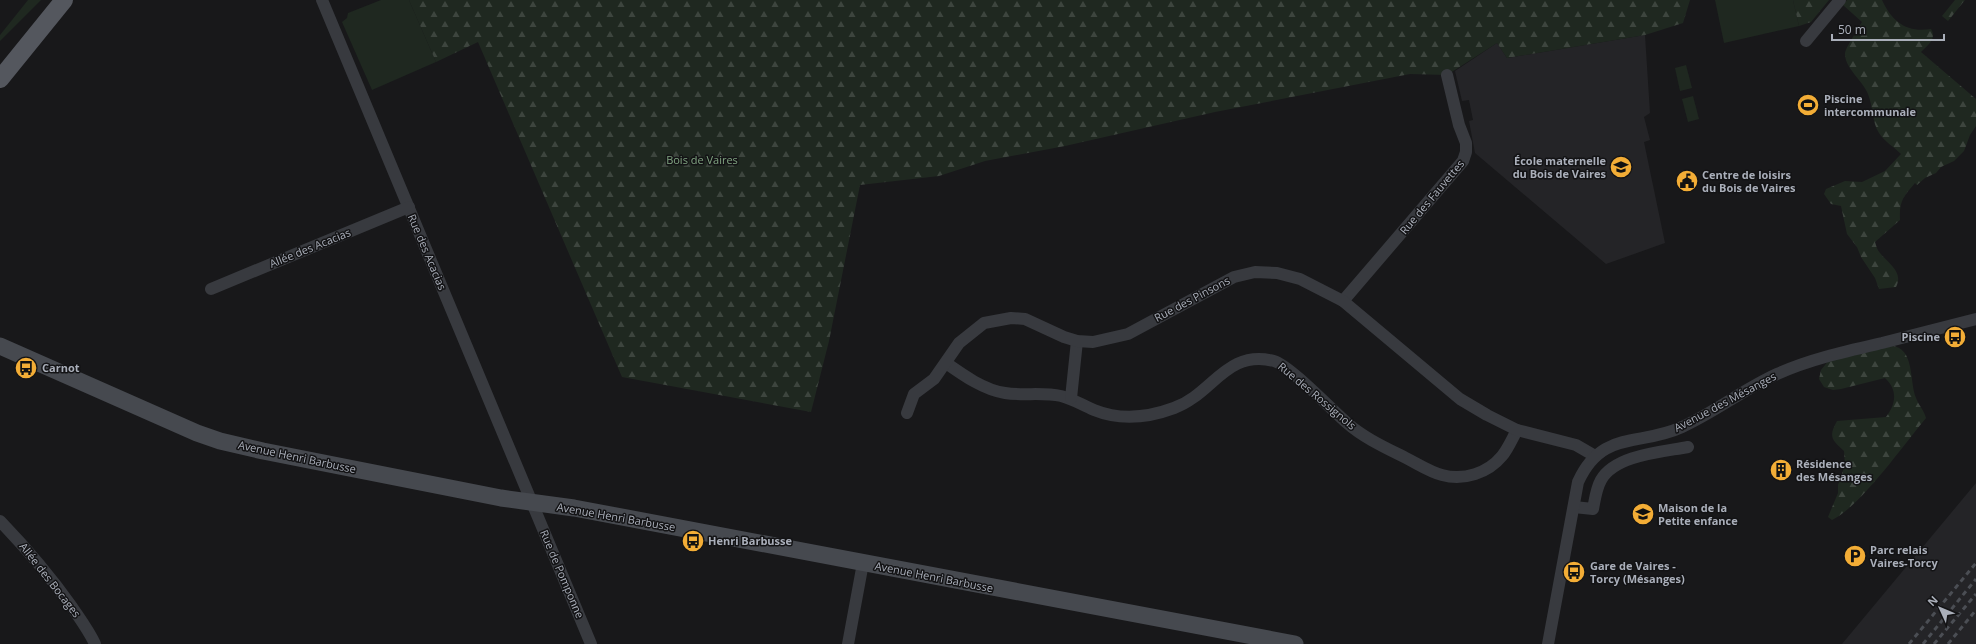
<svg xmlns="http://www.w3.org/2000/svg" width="1976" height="644" font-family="'Open Sans',sans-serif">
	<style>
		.built { fill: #242427 }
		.grass { fill: #1f2820 }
		.forest { fill: url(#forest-firs) }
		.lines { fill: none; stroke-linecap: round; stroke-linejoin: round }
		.minor { stroke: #383a3f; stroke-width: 12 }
		.secondary { stroke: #46494f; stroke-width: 17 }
		.primary { stroke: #54575e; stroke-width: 18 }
		.rail { stroke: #4b4e54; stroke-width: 3; stroke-dasharray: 5 4; stroke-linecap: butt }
		.labels { text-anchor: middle; stroke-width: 3; stroke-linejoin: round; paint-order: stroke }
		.poi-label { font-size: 11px; font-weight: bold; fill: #aaafba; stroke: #131315; text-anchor: start }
		.park-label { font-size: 11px; fill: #81a582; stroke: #131315 }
		.street-label { font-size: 11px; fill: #aaafba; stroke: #131315 }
	</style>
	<defs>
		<pattern id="forest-firs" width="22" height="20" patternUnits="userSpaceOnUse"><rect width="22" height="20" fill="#1f2820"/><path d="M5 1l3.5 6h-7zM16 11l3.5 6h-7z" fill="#3d453e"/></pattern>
	</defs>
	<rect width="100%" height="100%" fill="#18181a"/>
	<g class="built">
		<path d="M1645,35L1650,113L1644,117L1650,140L1644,142L1665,243L1606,264L1475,153L1469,121L1473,120L1469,100L1462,101L1455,71L1497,43L1507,58Z"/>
		<path d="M1976,483V644H1842Z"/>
	</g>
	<g class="grass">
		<path d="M28,0H41L0,41V35Z"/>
		<path d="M381,0H409L436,62L372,90L342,22L347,18L348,13Z"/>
		<path d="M1715,0H1793L1799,26L1724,43Z"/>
		<path d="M1686,65L1692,88L1680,91L1675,68Z"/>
		<path d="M1693,96L1699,119L1688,122L1682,99Z"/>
	</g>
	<g class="forest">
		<path d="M409,0H1690L1683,23L1645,35L1507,58L1497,43L1447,75L1410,74L1215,112L1065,146L985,161L939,176L860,185L829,341L811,412L622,377L478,42L436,62Z"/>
		<path d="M1793,0H1829L1811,22L1799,26Z"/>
		<path d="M1847,0H1882C1892,22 1907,33 1931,29C1937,39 1928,45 1921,52L1976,99V126L1970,135L1964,151L1954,161L1941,167L1936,173L1925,178L1917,185L1915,183C1903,197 1899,201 1900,220L1875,242C1876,245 1877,250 1880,253C1888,263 1904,272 1896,287L1879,289L1875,278L1861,257L1857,247L1847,234L1841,206L1831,204L1824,194L1826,189L1845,181L1862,182L1885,171L1901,154C1893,146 1885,142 1879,133C1872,122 1873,106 1868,94C1863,81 1846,69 1845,55C1844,49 1858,30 1862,22L1843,5Z"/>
		<path d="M1955,0H1965L1948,21L1942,16Z"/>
		<path d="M1891,346C1915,347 1909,381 1916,398C1919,406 1924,410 1926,418C1904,444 1861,506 1832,520L1828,517L1838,493V485L1845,465L1844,451C1832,440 1828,437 1837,421L1886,417C1896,404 1898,390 1885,378L1841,389L1833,390L1824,387L1819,379L1821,370L1833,355Z"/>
	</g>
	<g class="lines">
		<g class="minor">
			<path d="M322,0L591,644"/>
			<path d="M1806,41L1840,0"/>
			<path d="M211,289L409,207"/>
			<path d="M1343,301L1463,161L1466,152V143L1459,125L1447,75"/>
			<path d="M946,363C963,375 984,390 1005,393C1023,396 1042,392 1061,396C1073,399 1082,405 1094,410C1121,421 1147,418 1174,408C1213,394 1226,349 1274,361C1289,365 1332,410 1347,423C1364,438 1386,448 1406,458C1418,464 1430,472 1442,475C1464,481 1488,473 1502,456C1508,449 1512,439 1517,430"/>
			<path d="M1071,398L1077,341"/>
			<path d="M907,413L914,394L934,379L959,343L984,323L1011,318L1025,319L1064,337L1077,341L1093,342L1128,334L1234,277L1255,272L1277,273L1300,279L1343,301L1460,399L1487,415L1517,430L1576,445L1595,456"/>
			<path d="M1574,507L1593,509C1595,499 1596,489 1601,480C1615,455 1662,452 1688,447"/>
			<path d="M0,521C26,548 50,576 72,607C80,619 89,631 95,644"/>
			<path d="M848,644L863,563"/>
			<path d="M1548,644L1578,482C1602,429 1639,447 1682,427C1715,412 1744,389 1777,374C1810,359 1847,351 1882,343C1913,335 1945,327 1976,319"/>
		</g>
		<path class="secondary" d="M0,346L197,433L220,441L263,451L501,498L574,508L1295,644"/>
		<path class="primary" d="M0,79L64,0"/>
		<g class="rail">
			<path d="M1909,644L1976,563"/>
			<path d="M1923,644L1976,579"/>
			<path d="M1934,644L1976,594"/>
			<path d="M1948,644L1976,610"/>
		</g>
	</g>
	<defs>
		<g id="stadium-disc" transform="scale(1.15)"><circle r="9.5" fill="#f3ad36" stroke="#131315"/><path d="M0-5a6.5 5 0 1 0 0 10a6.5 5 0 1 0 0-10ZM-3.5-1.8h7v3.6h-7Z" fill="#111"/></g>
		<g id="school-disc" transform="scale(1.15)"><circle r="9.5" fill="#f3ad36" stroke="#131315"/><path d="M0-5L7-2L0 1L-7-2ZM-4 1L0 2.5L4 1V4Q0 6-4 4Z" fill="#111"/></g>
		<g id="civic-disc" transform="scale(1.15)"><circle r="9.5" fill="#f3ad36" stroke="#131315"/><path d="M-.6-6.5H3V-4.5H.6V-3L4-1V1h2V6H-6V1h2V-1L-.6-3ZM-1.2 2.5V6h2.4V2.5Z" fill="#111"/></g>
		<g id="bus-disc" transform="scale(1.15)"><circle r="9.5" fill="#f3ad36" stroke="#131315"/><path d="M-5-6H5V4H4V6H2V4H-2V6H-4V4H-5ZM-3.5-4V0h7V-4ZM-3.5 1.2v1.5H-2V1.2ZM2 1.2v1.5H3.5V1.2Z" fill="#111"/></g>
		<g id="building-disc" transform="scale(1.15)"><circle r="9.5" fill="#f3ad36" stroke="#131315"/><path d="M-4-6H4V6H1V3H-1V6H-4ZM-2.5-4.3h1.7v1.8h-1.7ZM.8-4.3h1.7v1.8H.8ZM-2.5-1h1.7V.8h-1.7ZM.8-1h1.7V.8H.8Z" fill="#111"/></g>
		<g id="parking-disc" transform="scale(1.15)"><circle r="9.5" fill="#f3ad36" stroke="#131315"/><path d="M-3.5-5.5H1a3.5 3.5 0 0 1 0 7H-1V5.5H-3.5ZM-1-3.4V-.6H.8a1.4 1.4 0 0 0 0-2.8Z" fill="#111"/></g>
	</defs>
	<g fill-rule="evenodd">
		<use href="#stadium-disc" x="1808" y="105"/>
		<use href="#school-disc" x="1621" y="167"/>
		<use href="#civic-disc" x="1687" y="181"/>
		<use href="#bus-disc" x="1955" y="337"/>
		<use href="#bus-disc" x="26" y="368"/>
		<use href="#building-disc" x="1781" y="470"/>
		<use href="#school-disc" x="1643" y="514"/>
		<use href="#bus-disc" x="693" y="541"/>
		<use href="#parking-disc" x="1855" y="556"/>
		<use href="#bus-disc" x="1574" y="572"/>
	</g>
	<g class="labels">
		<g class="poi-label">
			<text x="1824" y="103">Piscine<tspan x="1824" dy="13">intercommunale</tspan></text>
			<text x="1606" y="165" text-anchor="end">École maternelle<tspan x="1606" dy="13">du Bois de Vaires</tspan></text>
			<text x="1702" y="179">Centre de loisirs<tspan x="1702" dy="13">du Bois de Vaires</tspan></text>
			<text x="1940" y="341" text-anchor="end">Piscine</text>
			<text x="42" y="372">Carnot</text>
			<text x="1796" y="468">Résidence<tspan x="1796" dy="13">des Mésanges</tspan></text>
			<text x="1658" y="512">Maison de la<tspan x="1658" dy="13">Petite enfance</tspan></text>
			<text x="708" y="545">Henri Barbusse</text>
			<text x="1870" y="554">Parc relais<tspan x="1870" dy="13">Vaires-Torcy</tspan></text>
			<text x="1590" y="570">Gare de Vaires -<tspan x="1590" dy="13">Torcy (Mésanges)</tspan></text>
		</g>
		<g class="park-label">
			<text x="702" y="164">Bois de Vaires</text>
		</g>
		<g class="street-label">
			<text transform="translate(1432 197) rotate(-50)" y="4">Rue des Fauvettes</text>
			<text transform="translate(310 248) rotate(-22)" y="4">Allée des Acacias</text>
			<text transform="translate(427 252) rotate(67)" y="4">Rue des Acacias</text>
			<text transform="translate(1192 299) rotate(-28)" y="4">Rue des Pinsons</text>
			<text transform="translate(1317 396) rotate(40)" y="4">Rue des Rossignols</text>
			<text transform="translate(1725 402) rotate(-28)" y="4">Avenue des Mésanges</text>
			<text transform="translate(297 457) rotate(12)" y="4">Avenue Henri Barbusse</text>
			<text transform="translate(616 517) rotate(10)" y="4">Avenue Henri Barbusse</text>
			<text transform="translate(562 574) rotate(67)" y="4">Rue de Pomponne</text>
			<text transform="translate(934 577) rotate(11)" y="4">Avenue Henri Barbusse</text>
			<text transform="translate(50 580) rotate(52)" y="4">Allée des Bocages</text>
		</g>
	</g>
	<g transform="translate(1940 608) rotate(314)" stroke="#131315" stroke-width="3" paint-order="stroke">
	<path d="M0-3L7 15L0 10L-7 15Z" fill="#aaafba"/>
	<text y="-6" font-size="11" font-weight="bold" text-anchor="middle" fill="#aaafba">N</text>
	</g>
	<path d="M1832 34v6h112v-6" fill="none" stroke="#aaafba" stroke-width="2"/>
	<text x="1838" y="34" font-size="12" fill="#aaafba" stroke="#131315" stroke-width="3" paint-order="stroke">50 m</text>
</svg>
